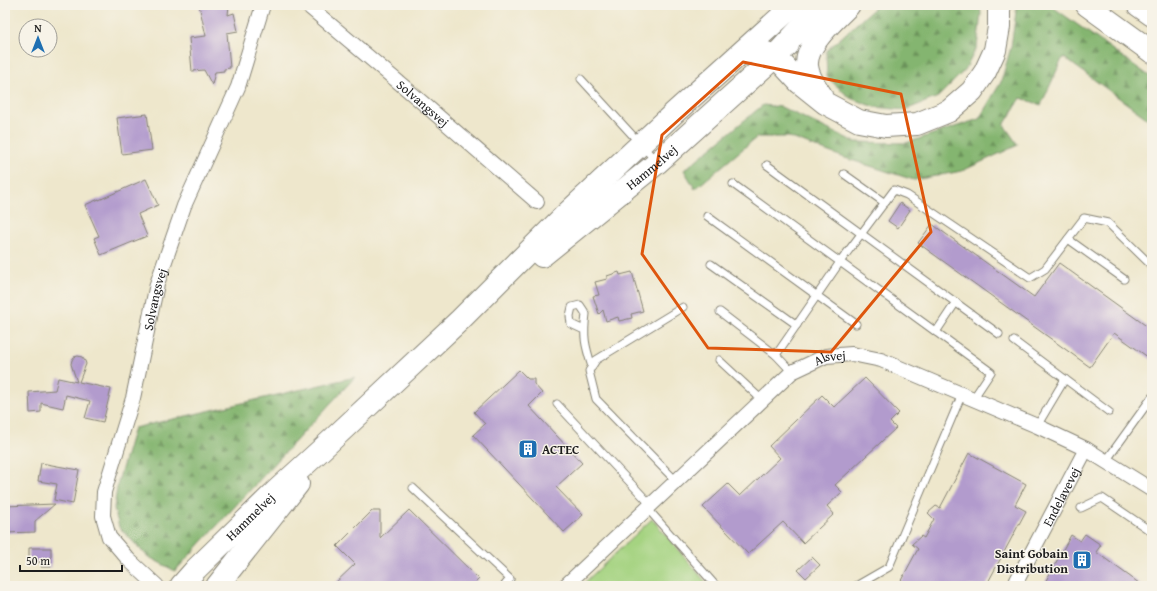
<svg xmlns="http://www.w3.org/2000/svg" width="1157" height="591" font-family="'Gentium Book Plus',serif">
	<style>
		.green { fill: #a5d381; stroke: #60784e }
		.forest { fill: url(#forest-firs); stroke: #506846 }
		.building { fill: #b29bcd }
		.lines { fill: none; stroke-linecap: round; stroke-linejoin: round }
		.service-casing { stroke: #858274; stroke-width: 9 }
		.minor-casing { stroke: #858274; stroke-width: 16 }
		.primary-casing { stroke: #858274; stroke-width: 24 }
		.motorway-casing { stroke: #858274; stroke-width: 24 }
		.service { stroke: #fff; stroke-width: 7 }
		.minor { stroke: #fff; stroke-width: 14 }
		.primary { stroke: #fff; stroke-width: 22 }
		.motorway { stroke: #fff; stroke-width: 22 }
		.marked { fill: none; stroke: #de560d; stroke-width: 3; stroke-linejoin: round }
		.labels { text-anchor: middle; stroke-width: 3; stroke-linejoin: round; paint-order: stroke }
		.street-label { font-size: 13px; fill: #1c1c1c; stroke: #f7f3e8 }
		.poi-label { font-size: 13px; font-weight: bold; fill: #1c1c1c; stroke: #f7f3e8; text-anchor: start }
	</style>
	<defs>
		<pattern id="forest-firs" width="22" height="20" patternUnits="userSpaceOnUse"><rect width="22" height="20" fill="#84b56f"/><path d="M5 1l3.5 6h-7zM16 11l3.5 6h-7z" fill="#6b925a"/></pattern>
	</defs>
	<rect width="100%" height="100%" fill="#f7f3e8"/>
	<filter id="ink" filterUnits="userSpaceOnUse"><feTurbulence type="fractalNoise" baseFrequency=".025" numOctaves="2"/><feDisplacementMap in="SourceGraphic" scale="8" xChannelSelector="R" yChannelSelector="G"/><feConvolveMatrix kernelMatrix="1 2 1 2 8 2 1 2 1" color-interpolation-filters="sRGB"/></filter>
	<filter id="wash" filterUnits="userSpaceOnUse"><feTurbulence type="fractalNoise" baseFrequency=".012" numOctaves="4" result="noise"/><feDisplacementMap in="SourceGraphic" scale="16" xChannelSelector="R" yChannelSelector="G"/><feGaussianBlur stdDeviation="0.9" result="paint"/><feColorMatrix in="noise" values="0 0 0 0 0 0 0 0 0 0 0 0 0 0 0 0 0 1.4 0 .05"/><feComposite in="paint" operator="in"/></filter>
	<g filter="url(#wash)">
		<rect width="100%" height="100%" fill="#eee7cc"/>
		<path class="green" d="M652,519L709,586H581Z"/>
		<g class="forest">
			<path d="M878,5H980L981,14L977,47L965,70L938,97L905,110L874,107L850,98L827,77L826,51Z"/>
			<path d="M1017,5H1050L1152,78V122L1063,57L1041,105L1021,98L1004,125L1018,145L962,171L914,180L845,158L789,137H757L695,189L684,170L763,105L781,107L855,142L906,143L979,119L1001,82L1011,47Z"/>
			<path d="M355,377L175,571L147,556L119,527L114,508L118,482L134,428Z"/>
		</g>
		<g id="blocks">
			<g class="building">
				<path d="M199,5H229L228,15L234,13L238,31L227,33L230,68L224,69V71L215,72L212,85L204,70L192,71L189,38L206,36Z"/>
				<path d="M147,114L152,150L122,154L117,118Z"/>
				<path d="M146,179L158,205L138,214L147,236L101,255L94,238L99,236L85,205L99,199V200Z"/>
				<path d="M900,203L910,210L898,228L888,221Z"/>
				<path d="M932,224L1034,297L1059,263L1152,330V360L1114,333L1090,367L918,243Z"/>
				<path d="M619,272L620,275L632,272L643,311L631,314L632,318L619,321L618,317L606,321L603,310L599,314L593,296L599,295L595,282L607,279V276Z"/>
				<path d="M78,356L82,357L85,361L86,364L79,382L111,389L103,422L85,418L90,401L66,395L63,408L41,403V412L30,413L29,392L55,390L58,378L77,382L71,364L72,360L74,357Z"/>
				<path d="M519,370L528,379H534V384L542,393L529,406L582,463L556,487L583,515L564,532L473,435L485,424L474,412Z"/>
				<path d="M865,378L899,413L890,422L896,428L835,485L842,492L827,506L834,514L803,543L783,522L748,554L703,507L728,484L740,496L780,458L769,446L822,395L834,407Z"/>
				<path d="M969,453L1026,484L1015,505L1026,511L986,586H898L918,549L912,544L921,536L924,538L934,519L928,513L936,506L940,508Z"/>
				<path d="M41,463L79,470L73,504L54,500L57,484L38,481Z"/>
				<path d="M55,504L35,521V532L5,533V506Z"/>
				<path d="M409,510L479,579L472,586H332L355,564L337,546L372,511H380V538Z"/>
				<path d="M1085,534L1101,545L1096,552L1143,586H1043L1071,535L1080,541Z"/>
				<path d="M29,548H51V567H41V562H29Z"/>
				<path d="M812,557L820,565L806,578L798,570Z"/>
			</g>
		</g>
	</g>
	<g filter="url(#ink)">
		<use href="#blocks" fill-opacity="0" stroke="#858274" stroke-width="1"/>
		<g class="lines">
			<g class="service-casing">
				<g id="service">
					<path d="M581,79L656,161"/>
					<path d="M767,165L999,334"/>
					<path d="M844,174L885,203"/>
					<path d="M733,184L991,372L973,399"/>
					<path d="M707,216L856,324"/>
					<path d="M1068,239L1124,279"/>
					<path d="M711,264L797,325"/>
					<path d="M720,312L776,355"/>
					<path d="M584,330L571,324L570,316L572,307L580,305L586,314C583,337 585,345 592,367"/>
					<path d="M936,332L956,302"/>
					<path d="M1014,341L1109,412"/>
					<path d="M719,360L762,400"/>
					<path d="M792,372L776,355L840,262L894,190L907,195L1030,278L1045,269L1084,218L1108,223L1152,266"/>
					<path d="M557,404L651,505"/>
					<path d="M1037,426L1065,379"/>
					<path d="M1106,461L1152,397"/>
					<path d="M676,481L596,399L589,371L596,360L683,307"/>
					<path d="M413,488L510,579L504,586"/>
					<path d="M647,508L716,586"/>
					<path d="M1081,508L1102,498L1152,532"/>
					<path d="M856,586L889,567L962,394"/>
				</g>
			</g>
			<g class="minor-casing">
				<g id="minor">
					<path id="s1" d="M307,5L409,91L537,202"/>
					<path id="s2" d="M157,586L129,560L109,537L103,516L104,492L133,398L157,284L184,206L238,87L263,5"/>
					<path id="s3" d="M565,586L792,372L826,356L852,354L881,360L1037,426L1086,449L1152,490"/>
					<path id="s4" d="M1014,586L1086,449"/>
				</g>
			</g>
			<g class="primary-casing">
				<g id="primary">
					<path id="s5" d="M542,256L657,163L788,45"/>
					<path id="s6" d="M181,586L196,569L276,491L321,450L460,320L563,217L674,113L794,5"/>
					<path d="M217,586L298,484"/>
				</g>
			</g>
			<g class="motorway-casing">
				<g id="motorway">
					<path d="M1087,5L1152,52"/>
					<path d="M1138,5L1152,15"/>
					<path d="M739,55L750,52H764L775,56L800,83L825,103L859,121L886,126L917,124L949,111L972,91L985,72L995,50L999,27V5"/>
					<path d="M775,56L822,5"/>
					<path d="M821,95C815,86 808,77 807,66C805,44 835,20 849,5"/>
				</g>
			</g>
			<use href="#service" class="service"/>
			<use href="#minor" class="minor"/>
			<use href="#primary" class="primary"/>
			<use href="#motorway" class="motorway"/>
		</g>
	</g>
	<path class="marked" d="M743,62L901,94L931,232L831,352L708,348L642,254L662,135Z"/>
	<defs>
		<g id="building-square" transform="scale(1)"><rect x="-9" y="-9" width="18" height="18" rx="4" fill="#1f6fb2" stroke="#f7f3e8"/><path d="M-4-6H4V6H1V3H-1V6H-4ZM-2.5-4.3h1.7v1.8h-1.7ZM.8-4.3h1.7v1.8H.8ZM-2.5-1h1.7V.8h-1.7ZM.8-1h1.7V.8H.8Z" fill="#fff"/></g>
	</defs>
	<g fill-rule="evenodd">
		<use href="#building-square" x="528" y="449"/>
		<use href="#building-square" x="1082" y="560"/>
	</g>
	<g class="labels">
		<g class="street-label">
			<text dy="5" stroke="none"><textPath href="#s1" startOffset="152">Solvangsvej</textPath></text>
			<text dy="5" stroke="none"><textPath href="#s5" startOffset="141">Hammelvej</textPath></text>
			<text dy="5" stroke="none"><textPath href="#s2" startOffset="314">Solvangsvej</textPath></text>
			<text dy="5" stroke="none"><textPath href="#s3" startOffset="353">Alsvej</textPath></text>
			<text dy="5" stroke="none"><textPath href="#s4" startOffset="101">Endelavevej</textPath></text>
			<text dy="5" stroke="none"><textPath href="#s6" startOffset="98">Hammelvej</textPath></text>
		</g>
		<g class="poi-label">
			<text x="542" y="454">ACTEC</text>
			<text x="1068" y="558" text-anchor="end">Saint Gobain<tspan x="1068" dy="15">Distribution</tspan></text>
		</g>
	</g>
	<rect width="1157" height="591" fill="none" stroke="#f7f3e8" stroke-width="20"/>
	<g transform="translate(38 38)"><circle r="19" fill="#f7f3e8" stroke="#9f9d96"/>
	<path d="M0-3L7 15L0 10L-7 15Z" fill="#1f6fb2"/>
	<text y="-6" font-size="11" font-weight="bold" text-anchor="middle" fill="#1c1c1c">N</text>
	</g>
	<path d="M20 565v6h102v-6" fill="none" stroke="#1c1c1c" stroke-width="2"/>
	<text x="26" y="565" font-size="12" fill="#1c1c1c" stroke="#f7f3e8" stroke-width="3" paint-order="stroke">50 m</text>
</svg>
